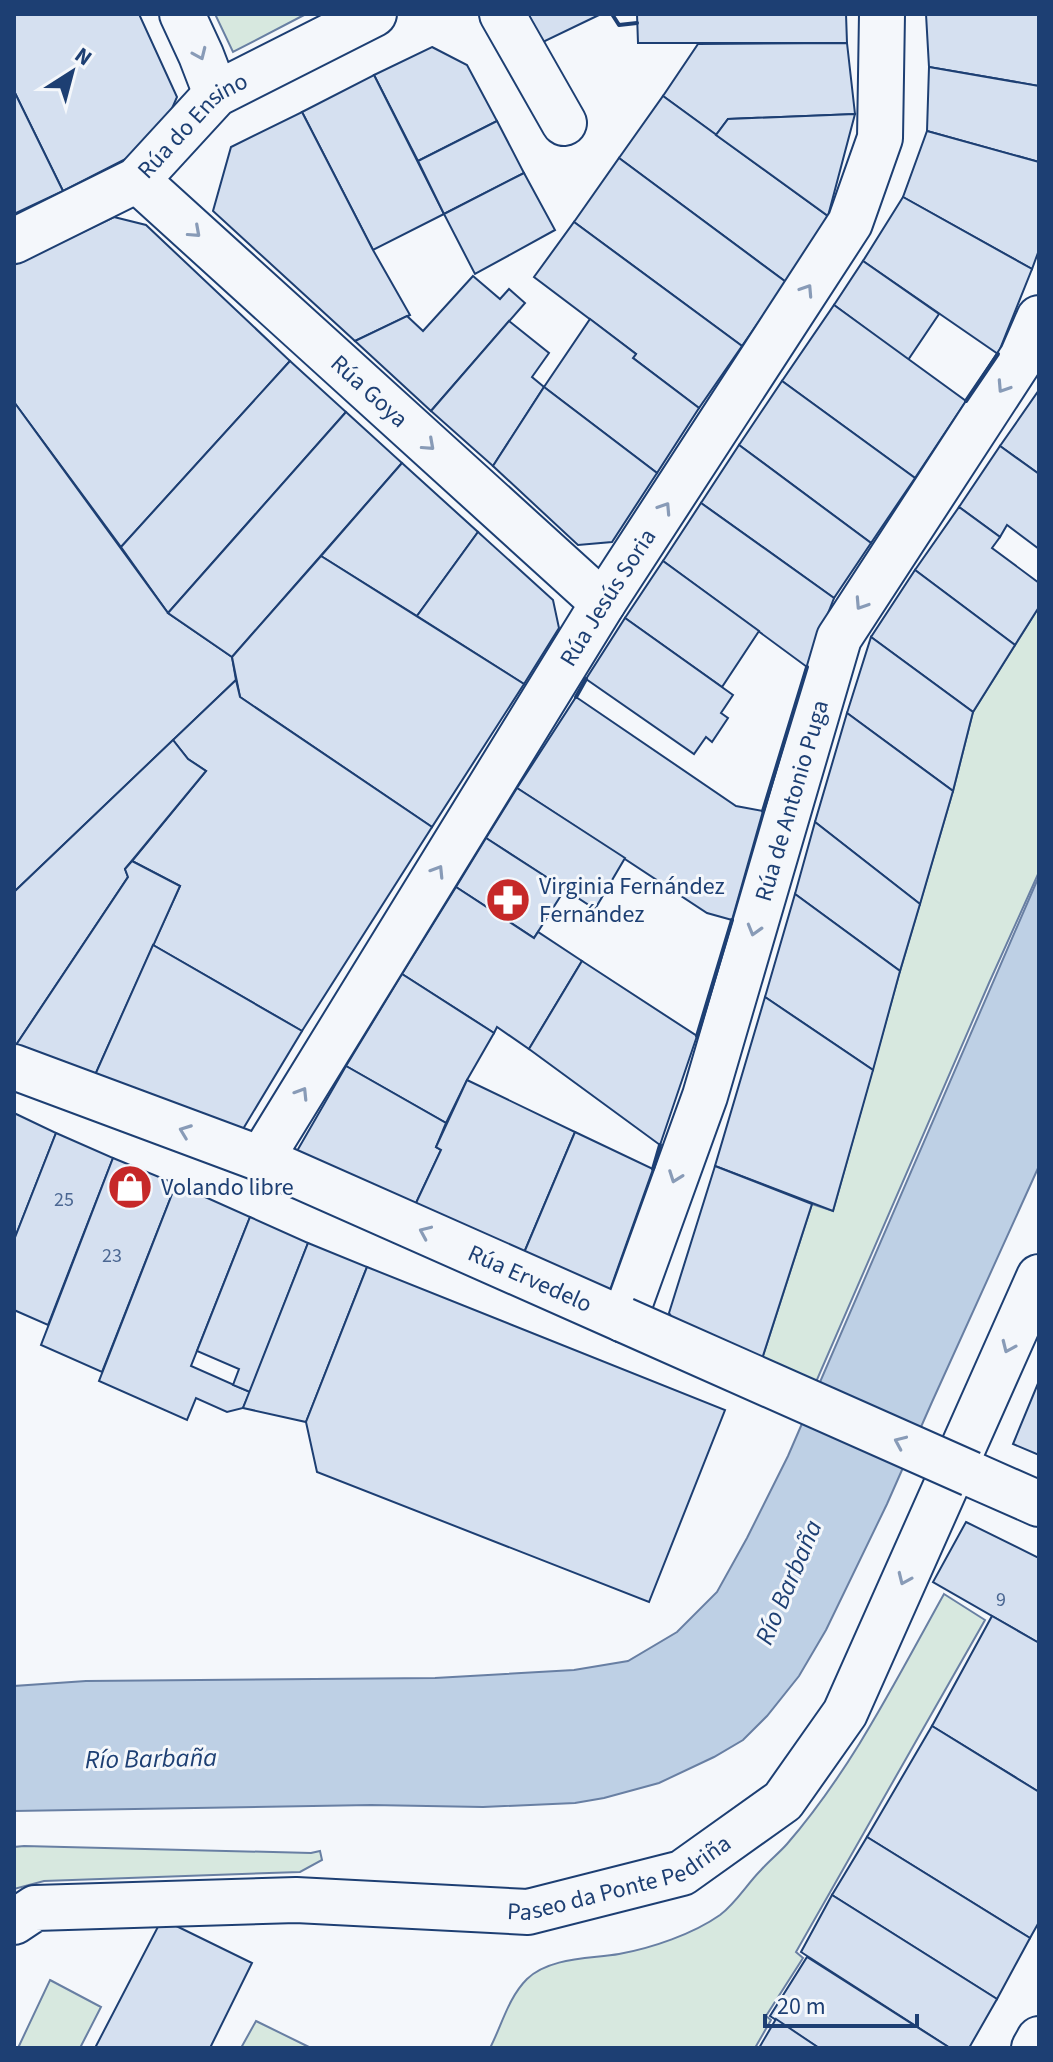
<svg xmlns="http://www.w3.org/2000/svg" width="1053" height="2062" font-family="'Source Sans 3',sans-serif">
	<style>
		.green { fill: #d7e8df; stroke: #687fa3; stroke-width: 2 }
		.water { fill: #bed0e5; stroke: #687fa3; stroke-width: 2 }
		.building { fill: #d5e0f0; stroke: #1d3f73; stroke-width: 2 }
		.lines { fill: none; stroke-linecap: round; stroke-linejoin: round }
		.street-casing { stroke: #1d3f73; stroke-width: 48 }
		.secondary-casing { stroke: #1d3f73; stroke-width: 48 }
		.street { stroke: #f4f7fb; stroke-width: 44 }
		.secondary { stroke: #f4f7fb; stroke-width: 44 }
		.secondary-bridge-casing { stroke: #1d3f73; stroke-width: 48; stroke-linecap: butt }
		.secondary-bridge { stroke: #f4f7fb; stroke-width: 44 }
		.wall { stroke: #1d3f73; stroke-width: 4 }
		.oneway { stroke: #889bb7 }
		.labels { text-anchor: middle; stroke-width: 6; stroke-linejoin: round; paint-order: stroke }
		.number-label { font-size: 20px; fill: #4b6792 }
		.street-label { font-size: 24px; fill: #1d3f73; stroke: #f4f7fb }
		.poi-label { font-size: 24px; fill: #1d3f73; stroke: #f4f7fb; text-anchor: start }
		.water-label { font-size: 26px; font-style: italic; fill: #1d3f73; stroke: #f4f7fb }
	</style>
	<rect width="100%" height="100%" fill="#f4f7fb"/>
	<g class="green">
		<path d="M215,14H306L233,52Z"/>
		<path d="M1039,607V872L989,983L816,1382L761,1362L812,1204L833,1211L900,971L953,791L973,712Z"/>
		<path d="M944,1594L985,1620L796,1952L803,1958L766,2016L771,2020L755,2048H490C502,2025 508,1998 527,1979C550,1957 590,1959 619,1954C652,1948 693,1934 720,1915C736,1903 747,1884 761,1870C769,1861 779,1853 787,1844C852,1769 896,1680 944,1594Z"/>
		<path d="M24,1846L311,1853L320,1851L322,1860L300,1872L44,1881L14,1889V1847Z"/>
		<path d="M50,1980L101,2007L80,2048H18Z"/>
		<path d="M256,2021L311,2048H241Z"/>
	</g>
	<path class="water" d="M1039,876V1166L932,1402L887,1504L826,1630L799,1676L767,1716L743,1740L714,1757L659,1783L604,1798L575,1803L483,1807L371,1805L14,1811V1686L86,1681L435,1678L574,1670L628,1661L677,1632L717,1592L747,1538L788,1456Z"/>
	<g class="building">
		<path d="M14,14H139L177,97L157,143L63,191L14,91Z"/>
		<path d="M528,14H601L543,42Z"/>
		<path d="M637,14H846L847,43H638Z"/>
		<path d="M926,14H1039V86L929,67Z"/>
		<path d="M847,43L855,114L728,119L716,135L663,96L698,44Z"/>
		<path d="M432,47L467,65L497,121L418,161L374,75Z"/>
		<path d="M929,67L1039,86V162L927,131Z"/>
		<path d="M374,75L444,214L373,250L302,112Z"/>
		<path d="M14,91L63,191L14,214Z"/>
		<path d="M663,96L828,216L786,282L619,158Z"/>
		<path d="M302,112L373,250L410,315L355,341L213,211L231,147Z"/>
		<path d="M855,114L828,216L716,135L728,119Z"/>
		<path d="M497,121L524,173L444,214L418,161Z"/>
		<path d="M927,131L1039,162V250L1032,269L903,197Z"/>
		<path d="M619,158L786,282L742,346L574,222Z"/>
		<path d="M524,173L555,230L475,274L444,214Z"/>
		<path d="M903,197L1032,269L998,354L863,261Z"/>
		<path d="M114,217L146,225L290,361L121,547L14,402V265Z"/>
		<path d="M574,222L742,346L699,408L633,358L636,354L534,277Z"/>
		<path d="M863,261L939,314L908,360L834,305Z"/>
		<path d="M473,276L500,299L509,289L525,303L431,411L355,341L407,316L423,331Z"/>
		<path d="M834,305L966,401L915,478L782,381Z"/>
		<path d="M590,319L636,354L633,358L699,408L657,473L544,387Z"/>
		<path d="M509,321L549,353L532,377L544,387L493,466L431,411Z"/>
		<path d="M290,361L346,412L168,613L121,547Z"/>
		<path d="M782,381L915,478L871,543L739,445Z"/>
		<path d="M544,387L657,473L612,542L578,545L493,466Z"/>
		<path d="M1039,390V474L1000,446Z"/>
		<path d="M14,402L168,613L232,657L236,680L14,892Z"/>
		<path d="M346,412L402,463L232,657L168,613Z"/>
		<path d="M739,445L871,543L834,598L701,503Z"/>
		<path d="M1000,446L1039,474V549L1007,525L1000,537L959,507Z"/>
		<path d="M402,463L478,532L417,616L321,556Z"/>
		<path d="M701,503L834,598L807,667L663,561Z"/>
		<path d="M959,507L1000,537L992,548L1039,583V607L1015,645L915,570Z"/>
		<path d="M478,532L553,600L559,628L524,684L417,616Z"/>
		<path d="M321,556L524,684L432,827L240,697L232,657Z"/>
		<path d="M663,561L759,631L722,687L625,618Z"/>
		<path d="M915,570L1015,645L973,712L871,637Z"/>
		<path d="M625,618L733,695L721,713L728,718L712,742L706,737L694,754L586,679Z"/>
		<path d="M871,637L973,712L953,791L847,713Z"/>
		<path d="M236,680L240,697L432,827L302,1031L153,945L180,886L132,861L206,771L188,759L173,740Z"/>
		<path d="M576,697L736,806L763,811L732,920L707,913L517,788Z"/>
		<path d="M847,713L953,791L920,904L815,822Z"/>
		<path d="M173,740L188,759L206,771L125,869L128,877L14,1048V892Z"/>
		<path d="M517,788L625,858L595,909L486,838Z"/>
		<path d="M815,822L920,904L900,971L795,894Z"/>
		<path d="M486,838L565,889L534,938L456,887Z"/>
		<path d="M132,861L180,886L91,1084L14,1048L128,877L125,869Z"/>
		<path d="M456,887L534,938L538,932L582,961L529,1049L497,1027L494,1033L402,974Z"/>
		<path d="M795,894L900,971L873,1070L765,997Z"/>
		<path d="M153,945L302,1031L243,1129L91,1084Z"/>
		<path d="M582,961L697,1036L660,1145L529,1049Z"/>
		<path d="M402,974L494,1033L467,1080L446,1123L346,1066Z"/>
		<path d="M765,997L873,1070L833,1211L715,1166Z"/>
		<path d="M346,1066L446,1123L436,1147L441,1150L408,1220L295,1169L297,1151Z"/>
		<path d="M467,1080L575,1132L518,1267L408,1220L441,1150L436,1147Z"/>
		<path d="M14,1113L56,1133L14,1240Z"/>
		<path d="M575,1132L653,1169L605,1304L518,1267Z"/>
		<path d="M56,1133L113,1158L48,1325L14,1310V1240Z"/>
		<path d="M113,1158L176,1184L102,1372L41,1345Z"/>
		<path d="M715,1166L812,1204L761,1362L681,1331L669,1313Z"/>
		<path d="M176,1184L250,1217L191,1366L250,1392L243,1408L227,1412L196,1398L187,1420L99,1381Z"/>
		<path d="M250,1217L308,1243L250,1392L233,1385L239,1369L197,1351Z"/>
		<path d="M308,1243L367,1267L306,1422L243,1408Z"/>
		<path d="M367,1267L725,1410L649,1602L317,1472L306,1422Z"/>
		<path d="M1039,1381V1455L1013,1444Z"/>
		<path d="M966,1522L1039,1558V1643L933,1582Z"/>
		<path d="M992,1616L1039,1643V1792L932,1726Z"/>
		<path d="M932,1726L1039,1792V1922L1030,1938L867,1837Z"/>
		<path d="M867,1837L1030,1938L997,1999L832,1895Z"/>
		<path d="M832,1895L997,1999L969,2048H950L801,1952Z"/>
		<path d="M162,1919L252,1963L210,2048H95Z"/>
		<path d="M807,1957L950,2048H819L770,2016Z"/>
		<path d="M776,2019L819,2048H759Z"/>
	</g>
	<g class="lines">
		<g class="street-casing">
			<g id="street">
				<path d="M182,14L201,55L216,94"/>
				<path d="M502,14L564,123"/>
				<path id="s1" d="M137,180L603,603"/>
				<path id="s2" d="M14,241L137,180L216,94L374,14"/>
				<path id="s3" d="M261,1159L603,603L850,223L880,138L882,14"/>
				<path id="s4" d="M624,1320L705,1096L839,638L1022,357L1039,318"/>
				<path id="s5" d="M14,1922L35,1908L296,1900L528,1912L682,1873L783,1801L845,1713L1039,1277"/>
				<path d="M1034,2048L1039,2039"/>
			</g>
		</g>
		<g class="secondary-casing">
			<g id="secondary">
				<path id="s6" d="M14,1067L261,1159L624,1320"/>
				<path d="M971,1474L1039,1504"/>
			</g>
		</g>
		<use href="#street" class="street"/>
		<use href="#secondary" class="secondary"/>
		<g class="secondary-bridge-casing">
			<path id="secondary-bridge" d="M624,1320L971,1474"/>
		</g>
		<use href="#secondary-bridge" class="secondary-bridge"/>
		<g class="wall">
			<path d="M612,14L619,25L637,23"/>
			<path d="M966,401L998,354"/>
			<path d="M576,697L586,679"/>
			<path d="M763,811L807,667"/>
			<path d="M697,1036L732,920"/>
			<path d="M653,1169L660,1145"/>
		</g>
	</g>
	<defs><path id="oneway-chevron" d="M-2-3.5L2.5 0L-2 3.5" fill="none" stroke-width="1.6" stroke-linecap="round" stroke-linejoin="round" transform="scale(2)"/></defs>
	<g class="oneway">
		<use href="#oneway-chevron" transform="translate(200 54) rotate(66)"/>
		<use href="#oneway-chevron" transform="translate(195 232) rotate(42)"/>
		<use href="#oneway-chevron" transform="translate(807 290) rotate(-57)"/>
		<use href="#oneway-chevron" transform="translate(1003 387) rotate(123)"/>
		<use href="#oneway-chevron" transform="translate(429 445) rotate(42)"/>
		<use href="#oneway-chevron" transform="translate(665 508) rotate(-57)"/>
		<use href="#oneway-chevron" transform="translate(861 604) rotate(123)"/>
		<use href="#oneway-chevron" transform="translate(438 871) rotate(-58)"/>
		<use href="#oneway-chevron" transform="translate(754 930) rotate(106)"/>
		<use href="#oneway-chevron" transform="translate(302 1093) rotate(-58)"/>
		<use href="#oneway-chevron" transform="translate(185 1131) rotate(-159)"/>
		<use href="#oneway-chevron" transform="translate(675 1177) rotate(110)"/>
		<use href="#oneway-chevron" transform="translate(425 1232) rotate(-156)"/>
		<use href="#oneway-chevron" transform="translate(1008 1347) rotate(114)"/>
		<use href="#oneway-chevron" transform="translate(900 1442) rotate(-156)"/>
		<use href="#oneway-chevron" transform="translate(904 1579) rotate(114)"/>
	</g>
	<defs>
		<g id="pharmacy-disc" transform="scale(2.3)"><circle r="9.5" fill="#c62828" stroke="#f4f7fb"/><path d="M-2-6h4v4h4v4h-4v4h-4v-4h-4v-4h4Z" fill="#fff"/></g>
		<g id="shop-disc" transform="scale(2.3)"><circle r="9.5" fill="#c62828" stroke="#f4f7fb"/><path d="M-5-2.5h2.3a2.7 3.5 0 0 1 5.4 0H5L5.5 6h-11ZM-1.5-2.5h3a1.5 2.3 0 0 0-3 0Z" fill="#fff"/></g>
	</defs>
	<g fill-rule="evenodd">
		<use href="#pharmacy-disc" x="508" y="900"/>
		<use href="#shop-disc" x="130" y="1187"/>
	</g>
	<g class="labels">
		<g class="number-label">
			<text x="64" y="1206">25</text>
			<text x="112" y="1262">23</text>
			<text x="1001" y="1606">9</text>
		</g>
		<g class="street-label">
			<text dy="8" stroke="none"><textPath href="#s2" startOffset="216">Rúa do Ensino</textPath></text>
			<text dy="8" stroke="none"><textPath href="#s1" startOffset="314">Rúa Goya</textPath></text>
			<text dy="8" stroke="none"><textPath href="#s3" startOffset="660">Rúa Jesús Soria</textPath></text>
			<text dy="8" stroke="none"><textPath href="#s4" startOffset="546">Rúa de Antonio Puga</textPath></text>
			<text dy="8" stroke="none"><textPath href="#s6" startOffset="558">Rúa Ervedelo</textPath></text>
			<text dy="8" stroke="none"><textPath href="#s5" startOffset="616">Paseo da Ponte Pedriña</textPath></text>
		</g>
		<g class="poi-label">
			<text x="539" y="894">Virginia Fernández<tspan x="539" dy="28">Fernández</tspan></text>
			<text x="161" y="1195">Volando libre</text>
		</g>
		<g class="water-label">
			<text transform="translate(788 1582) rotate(-67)" y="9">Río Barbaña</text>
			<text transform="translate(151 1758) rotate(-1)" y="9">Río Barbaña</text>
		</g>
	</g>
	<rect width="1053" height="2062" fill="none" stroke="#1d3f73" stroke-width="32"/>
	<g transform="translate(72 72) rotate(36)" stroke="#f4f7fb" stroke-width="6" paint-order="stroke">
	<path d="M0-6L14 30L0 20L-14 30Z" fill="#1d3f73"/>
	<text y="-12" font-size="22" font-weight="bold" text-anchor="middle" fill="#1d3f73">N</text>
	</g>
	<path d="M765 2014v12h152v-12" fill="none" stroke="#1d3f73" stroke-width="4"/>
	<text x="777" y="2014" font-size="24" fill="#1d3f73" stroke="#f4f7fb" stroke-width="6" paint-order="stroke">20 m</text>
</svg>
